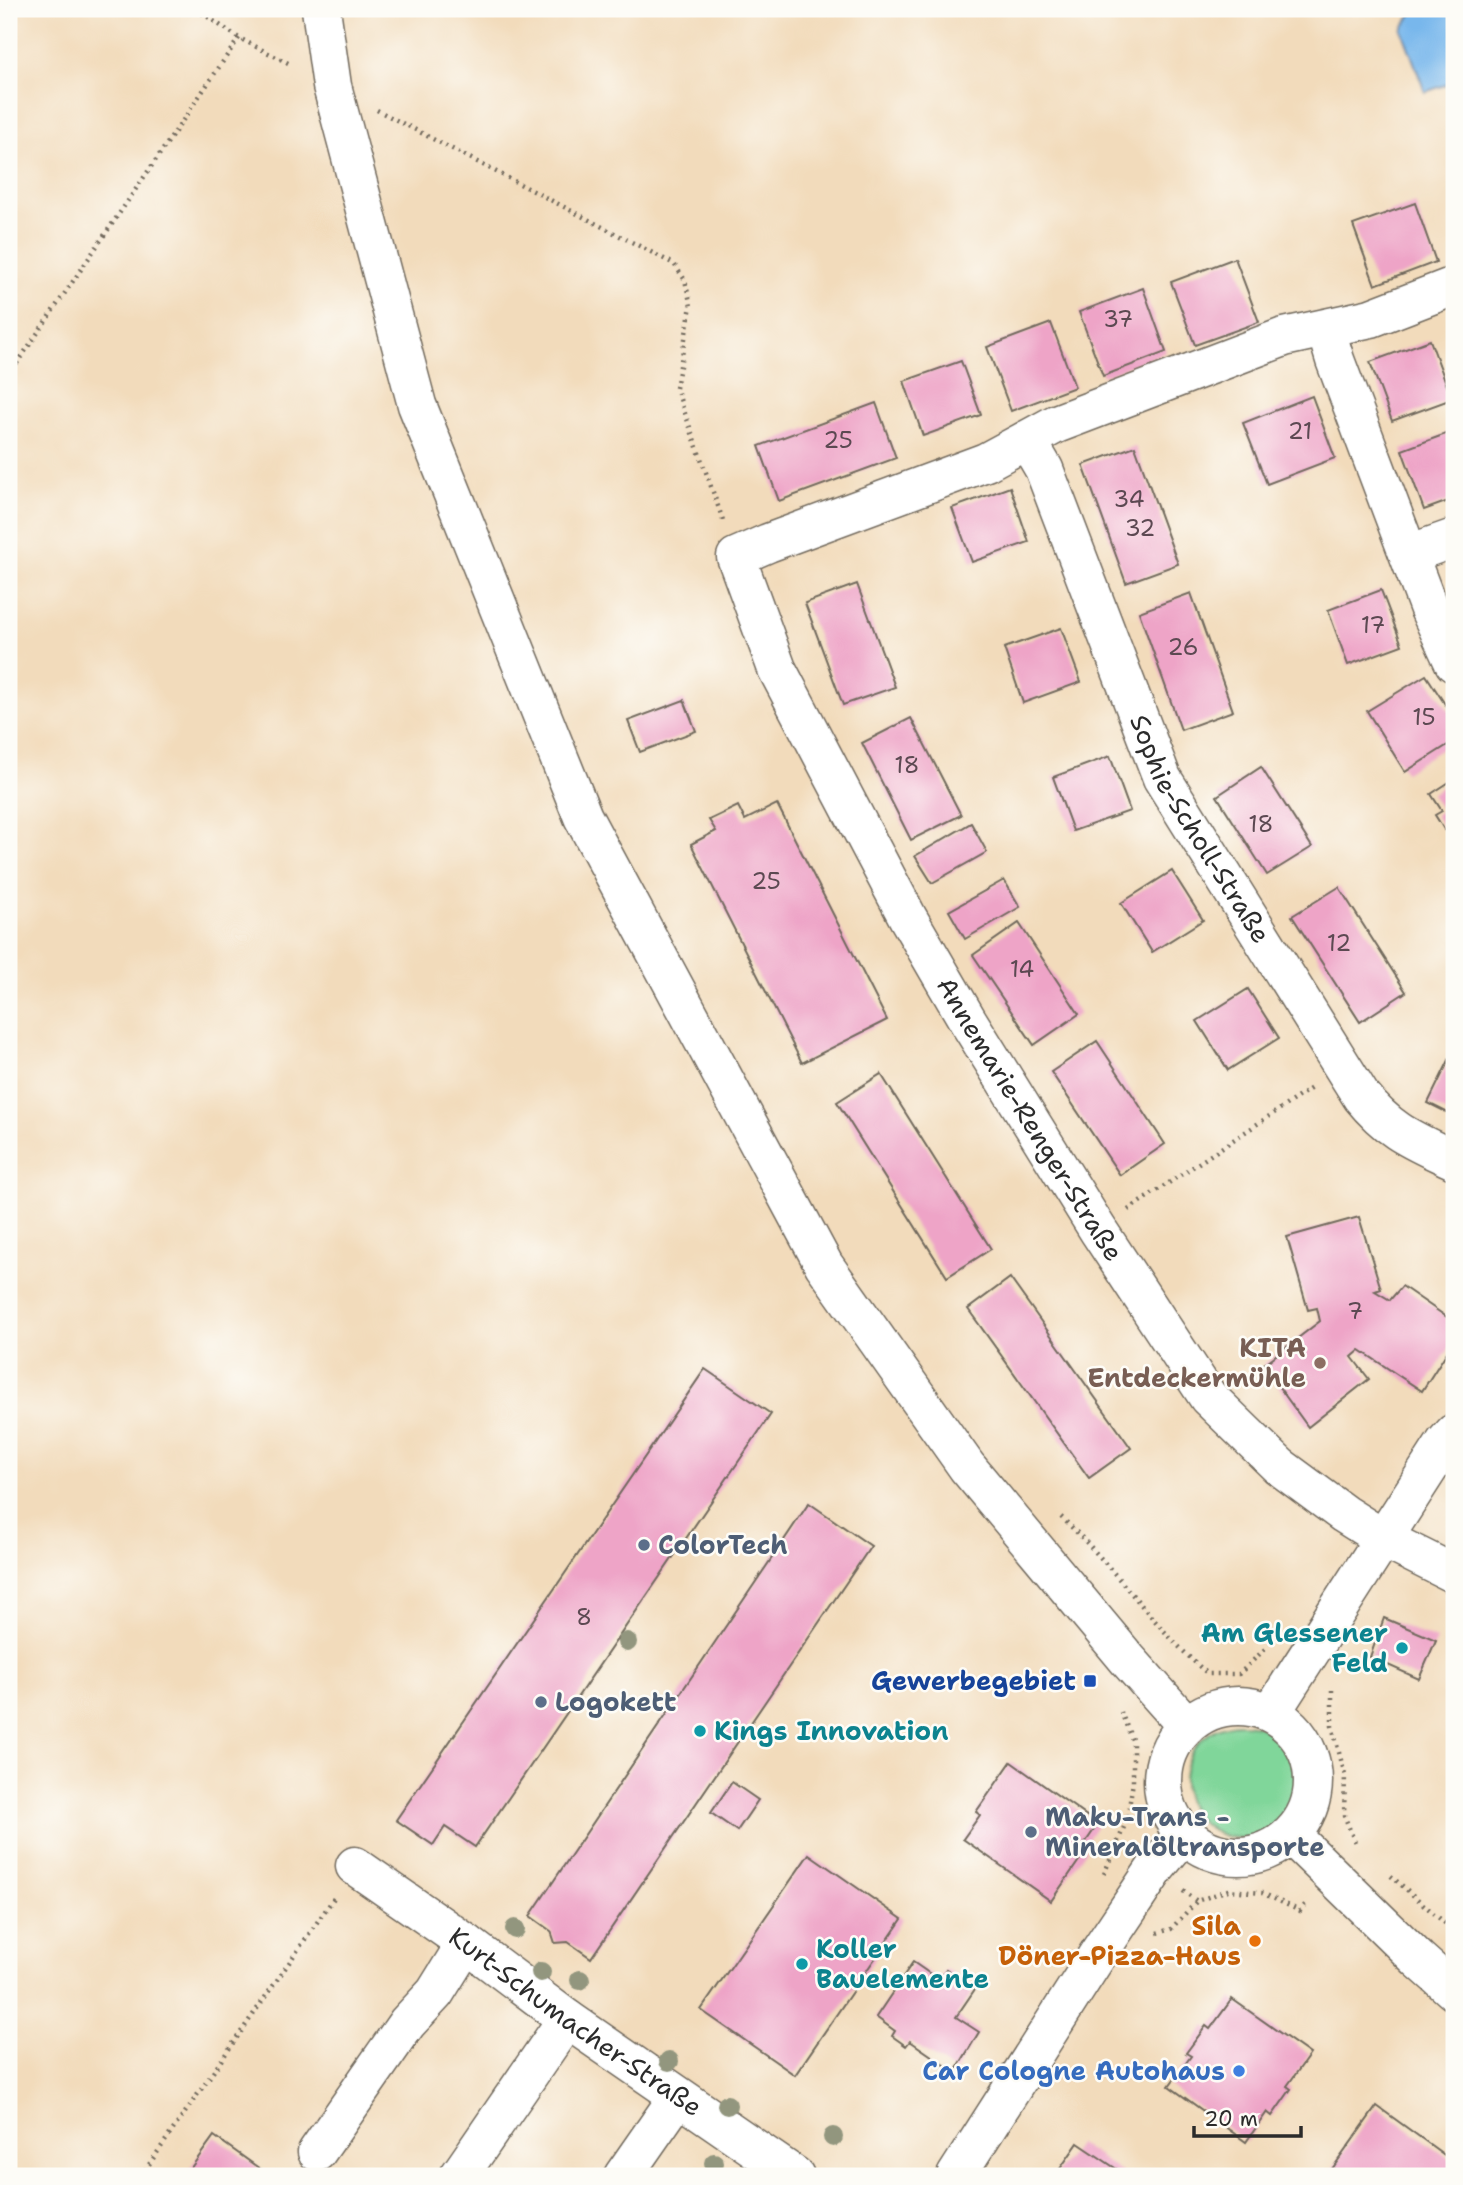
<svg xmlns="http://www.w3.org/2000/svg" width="1463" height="2185" font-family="'Shantell Sans',sans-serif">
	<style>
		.green { fill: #80d69a; stroke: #568062; stroke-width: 2 }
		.water { fill: #78b7ec; stroke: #52718c; stroke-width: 2 }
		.building { fill: #eea4c7 }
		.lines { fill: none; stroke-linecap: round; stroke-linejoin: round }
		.minor-casing { stroke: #71695d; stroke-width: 41 }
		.major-casing { stroke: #71695d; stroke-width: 41 }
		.path { stroke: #71695d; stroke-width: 4.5; stroke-dasharray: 2 5; stroke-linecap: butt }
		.minor { stroke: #fff; stroke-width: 38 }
		.major { stroke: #fff; stroke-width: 38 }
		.tree { fill: #92967e }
		.education-dot { fill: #8d6e63; stroke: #fdfcf7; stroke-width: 2.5 }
		.service-dot { fill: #5c6f8a; stroke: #fdfcf7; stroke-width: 2.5 }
		.culture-dot { fill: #0f9aa8; stroke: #fdfcf7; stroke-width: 2.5 }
		.transit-dot { fill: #1a4fb4; stroke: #fdfcf7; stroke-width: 2.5 }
		.food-dot { fill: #e8710a; stroke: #fdfcf7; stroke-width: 2.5 }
		.shop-dot { fill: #3f7fe0; stroke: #fdfcf7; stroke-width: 2.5 }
		.labels { text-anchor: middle; stroke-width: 5; stroke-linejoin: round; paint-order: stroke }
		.number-label { font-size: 23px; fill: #5c4952 }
		.street-label { font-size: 26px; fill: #2b2b2b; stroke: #fdfcf7 }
		.education-label { font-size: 26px; font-weight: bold; fill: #785e54; stroke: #fdfcf7; text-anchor: end }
		.service-label { font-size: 26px; font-weight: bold; fill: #4e5e75; stroke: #fdfcf7; text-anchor: start }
		.culture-label { font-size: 26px; font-weight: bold; fill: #0d838f; stroke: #fdfcf7; text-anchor: start }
		.transit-label { font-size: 26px; font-weight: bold; fill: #164399; stroke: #fdfcf7; text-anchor: end }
		.food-label { font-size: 26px; font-weight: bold; fill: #c56008; stroke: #fdfcf7; text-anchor: end }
		.shop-label { font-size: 26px; font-weight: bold; fill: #366cbe; stroke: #fdfcf7; text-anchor: end }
	</style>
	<rect width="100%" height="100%" fill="#fdfcf7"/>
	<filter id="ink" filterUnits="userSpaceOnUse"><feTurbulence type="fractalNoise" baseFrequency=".0143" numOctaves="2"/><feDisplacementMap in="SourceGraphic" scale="14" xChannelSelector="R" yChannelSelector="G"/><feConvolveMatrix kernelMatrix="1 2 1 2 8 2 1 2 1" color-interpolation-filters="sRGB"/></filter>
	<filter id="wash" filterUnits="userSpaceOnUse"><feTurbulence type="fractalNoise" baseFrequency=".00686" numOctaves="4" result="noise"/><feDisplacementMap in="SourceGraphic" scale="28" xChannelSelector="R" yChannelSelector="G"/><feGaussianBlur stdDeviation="1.57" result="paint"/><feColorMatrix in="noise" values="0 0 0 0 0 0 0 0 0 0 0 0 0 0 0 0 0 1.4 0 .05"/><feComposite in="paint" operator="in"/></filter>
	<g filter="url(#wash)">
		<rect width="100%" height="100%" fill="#f2dbbb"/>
		<circle class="green" cx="1241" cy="1781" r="57"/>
		<path class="water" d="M1414,9H1454V82L1425,92L1402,30Z"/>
		<g id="blocks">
			<g class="building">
				<path d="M1415,203L1436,262L1375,285L1353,225Z"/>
				<path d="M1235,258L1259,322L1195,345L1171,282Z"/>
				<path d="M1143,288L1166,352L1103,376L1079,312Z"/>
				<path d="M1051,323L1075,387L1011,411L987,347Z"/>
				<path d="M1430,340L1452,399L1392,421L1370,362Z"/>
				<path d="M961,361L981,415L923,436L904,381Z"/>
				<path d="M1312,396L1335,458L1267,484L1243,423Z"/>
				<path d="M876,403L896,458L779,501L759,446Z"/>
				<path d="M1454,431V499L1424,510L1402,450Z"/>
				<path d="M1135,446L1178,564L1126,583L1083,465Z"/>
				<path d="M1010,487L1029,542L972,562L952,508Z"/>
				<path d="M857,584L895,687L843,705L805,603Z"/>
				<path d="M1381,590L1402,645L1348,665L1328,610Z"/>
				<path d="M1191,593L1233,711L1181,730L1139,612Z"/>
				<path d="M1061,628L1081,682L1023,703L1004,648Z"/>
				<path d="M1426,675L1454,718V741L1405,772L1367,711Z"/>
				<path d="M684,700L696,731L640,752L628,721Z"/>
				<path d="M911,718L961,815L911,840L862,743Z"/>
				<path d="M1110,756L1130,811L1073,831L1053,777Z"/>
				<path d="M1261,767L1312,847L1267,875L1217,796Z"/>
				<path d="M1454,779V845L1435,815L1442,811L1431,794Z"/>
				<path d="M777,804L887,1020L802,1063L691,844L716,831L709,820L738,806L745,820Z"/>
				<path d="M971,823L987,852L932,883L915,856Z"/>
				<path d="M1172,871L1203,920L1152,952L1121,903Z"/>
				<path d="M1004,880L1020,907L965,939L949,911Z"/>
				<path d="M1339,887L1406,992L1360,1022L1292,916Z"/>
				<path d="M1019,923L1079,1014L1034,1045L973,955Z"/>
				<path d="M1248,989L1279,1038L1228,1070L1197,1021Z"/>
				<path d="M1097,1041L1165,1144L1120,1175L1051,1072Z"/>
				<path d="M1454,1050V1116L1428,1103Z"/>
				<path d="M881,1074L991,1249L947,1277L837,1102Z"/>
				<path d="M1359,1217L1381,1289L1375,1291L1390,1300L1402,1286L1454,1322V1341L1422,1391L1360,1350L1352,1357L1369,1379L1308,1427L1263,1365L1320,1321L1317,1308L1308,1310L1287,1237Z"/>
				<path d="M1010,1278L1131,1448L1089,1478L968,1309Z"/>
				<path d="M705,1369L771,1414L475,1847L445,1827L433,1845L396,1820Z"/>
				<path d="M809,1503L871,1546L591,1958L568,1942L555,1943L551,1931L530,1916Z"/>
				<path d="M1384,1618L1436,1640L1419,1679L1370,1657Z"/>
				<path d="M1011,1762L1098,1824L1083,1846L1087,1849L1051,1901L963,1839L980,1815L976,1812Z"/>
				<path d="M732,1782L758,1800L737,1831L711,1813Z"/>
				<path d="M809,1854L902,1919L795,2075L701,2010Z"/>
				<path d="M913,1962L939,1980L946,1969L975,1989L956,2017L979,2032L955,2072L910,2041L906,2046L892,2036L895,2031L876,2017Z"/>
				<path d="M1232,1999L1310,2054L1287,2086L1291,2089L1272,2116L1267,2112L1246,2142L1169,2086L1191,2056L1186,2053L1206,2026L1210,2029Z"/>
				<path d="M1377,2106L1454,2162V2176H1327Z"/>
				<path d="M214,2136L270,2176H185Z"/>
				<path d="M1078,2143L1127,2176H1055Z"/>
			</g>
		</g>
	</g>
	<g filter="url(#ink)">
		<use href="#blocks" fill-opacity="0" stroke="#71695d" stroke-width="2"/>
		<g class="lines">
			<g class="minor-casing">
				<g id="minor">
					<path id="s1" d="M1454,286L1371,318L1284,337L1056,424L986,462L768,543L736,557L777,669L908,918L968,1021L1098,1230L1208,1397L1279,1466L1344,1514L1382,1538L1454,1574"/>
					<path d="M1326,330L1335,360L1429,609L1454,663"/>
					<path id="s2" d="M1027,440L1044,469L1162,778L1361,1096C1391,1133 1413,1140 1454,1160"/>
					<path d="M1409,554L1454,538"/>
					<path d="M1271,1713L1445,1443L1454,1433"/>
					<path id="s3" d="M355,1866L466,1943L567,2019L795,2176"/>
					<path d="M317,2152L407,2023L435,1993L466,1943"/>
					<path d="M459,2176L567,2019"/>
					<path d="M623,2176L678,2097"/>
					<path d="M956,2176L1100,1951L1155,1869L1184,1834"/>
				</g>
			</g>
			<g class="major-casing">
				<g id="major">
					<path d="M321,9L332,86L417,405L583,817L824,1265L967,1467L1128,1660L1187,1726"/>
					<circle cx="1238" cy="1781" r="75"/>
					<path d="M1292,1836L1418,1959L1454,1991"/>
				</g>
			</g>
			<g class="path">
				<path d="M196,9L239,38L292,65"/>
				<path d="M377,110L674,264L685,280L691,306L676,388L724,523"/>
				<path d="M9,375L239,38"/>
				<path d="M1128,1210L1313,1087"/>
				<path d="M1061,1517C1114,1566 1153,1627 1208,1674H1239L1267,1647"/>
				<path d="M1332,1690V1726L1345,1775L1344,1815L1356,1845"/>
				<path d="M1104,1874L1127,1820L1133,1782V1742L1121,1712"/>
				<path d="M1391,1876L1454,1931"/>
				<path d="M1183,1891L1197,1901"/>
				<path d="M1157,1933L1171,1929L1197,1901L1228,1890L1262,1893L1300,1911L1307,1902"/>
				<path d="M141,2176L336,1895"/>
			</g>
			<use href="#minor" class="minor"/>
			<use href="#major" class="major"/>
		</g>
		<g class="tree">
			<circle cx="627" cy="1642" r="10"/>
			<circle cx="515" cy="1929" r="10"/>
			<circle cx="541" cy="1972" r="10"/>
			<circle cx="580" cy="1980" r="10"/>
			<circle cx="669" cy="2061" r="10"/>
			<circle cx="727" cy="2105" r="10"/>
			<circle cx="833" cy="2137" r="10"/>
			<circle cx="714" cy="2163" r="10"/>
		</g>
	</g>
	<circle class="education-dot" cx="1320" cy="1363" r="7"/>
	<g class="service-dot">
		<circle cx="644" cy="1545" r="7"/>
		<circle cx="541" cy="1702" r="7"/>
		<circle cx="1031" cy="1832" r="7"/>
	</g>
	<g class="culture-dot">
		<circle cx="1402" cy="1648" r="7"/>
		<circle cx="700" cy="1731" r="7"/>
		<circle cx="802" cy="1964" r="7"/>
	</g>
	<rect class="transit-dot" x="1083" y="1674" width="14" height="14" rx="3.5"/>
	<circle class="food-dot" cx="1255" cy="1941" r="7"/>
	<circle class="shop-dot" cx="1239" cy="2071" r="7"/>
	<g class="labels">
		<g class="number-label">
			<text x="1118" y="327">37</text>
			<text x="1300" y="439">21</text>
			<text x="838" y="448">25</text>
			<text x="1129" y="507">34</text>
			<text x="1140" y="536">32</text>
			<text x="1373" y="633">17</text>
			<text x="1183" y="655">26</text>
			<text x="1424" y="725">15</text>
			<text x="907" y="773">18</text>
			<text x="1261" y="832">18</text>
			<text x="766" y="889">25</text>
			<text x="1339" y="951">12</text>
			<text x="1022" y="977">14</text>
			<text x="1355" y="1319">7</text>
			<text x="584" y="1625">8</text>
		</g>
		<g class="street-label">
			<text dy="9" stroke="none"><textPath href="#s2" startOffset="427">Sophie-Scholl-Straße</textPath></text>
			<text dy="9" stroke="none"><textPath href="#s1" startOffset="1405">Annemarie-Renger-Straße</textPath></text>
			<text dy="9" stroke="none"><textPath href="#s3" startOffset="270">Kurt-Schumacher-Straße</textPath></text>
		</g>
		<g class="education-label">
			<text x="1306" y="1357">KITA<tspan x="1306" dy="30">Entdeckermühle</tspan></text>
		</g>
		<g class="service-label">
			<text x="658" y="1554">ColorTech</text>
			<text x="555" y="1711">Logokett</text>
			<text x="1045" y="1826">Maku-Trans -<tspan x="1045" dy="30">Mineralöltransporte</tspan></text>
		</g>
		<g class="culture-label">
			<text x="1388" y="1642" text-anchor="end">Am Glessener<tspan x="1388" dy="30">Feld</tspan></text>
			<text x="714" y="1740">Kings Innovation</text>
			<text x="816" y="1958">Koller<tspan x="816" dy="30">Bauelemente</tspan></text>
		</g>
		<g class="transit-label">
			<text x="1076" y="1690">Gewerbegebiet</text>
		</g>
		<g class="food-label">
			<text x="1241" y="1935">Sila<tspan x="1241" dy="30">Döner-Pizza-Haus</tspan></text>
		</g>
		<g class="shop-label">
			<text x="1225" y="2080">Car Cologne Autohaus</text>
		</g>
	</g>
	<rect width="1463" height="2185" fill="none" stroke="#fdfcf7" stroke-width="35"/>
	<path d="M1194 2126v10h107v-10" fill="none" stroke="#2b2b2b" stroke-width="3.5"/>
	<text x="1204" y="2126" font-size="21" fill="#2b2b2b" stroke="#fdfcf7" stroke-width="5" paint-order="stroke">20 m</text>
</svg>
